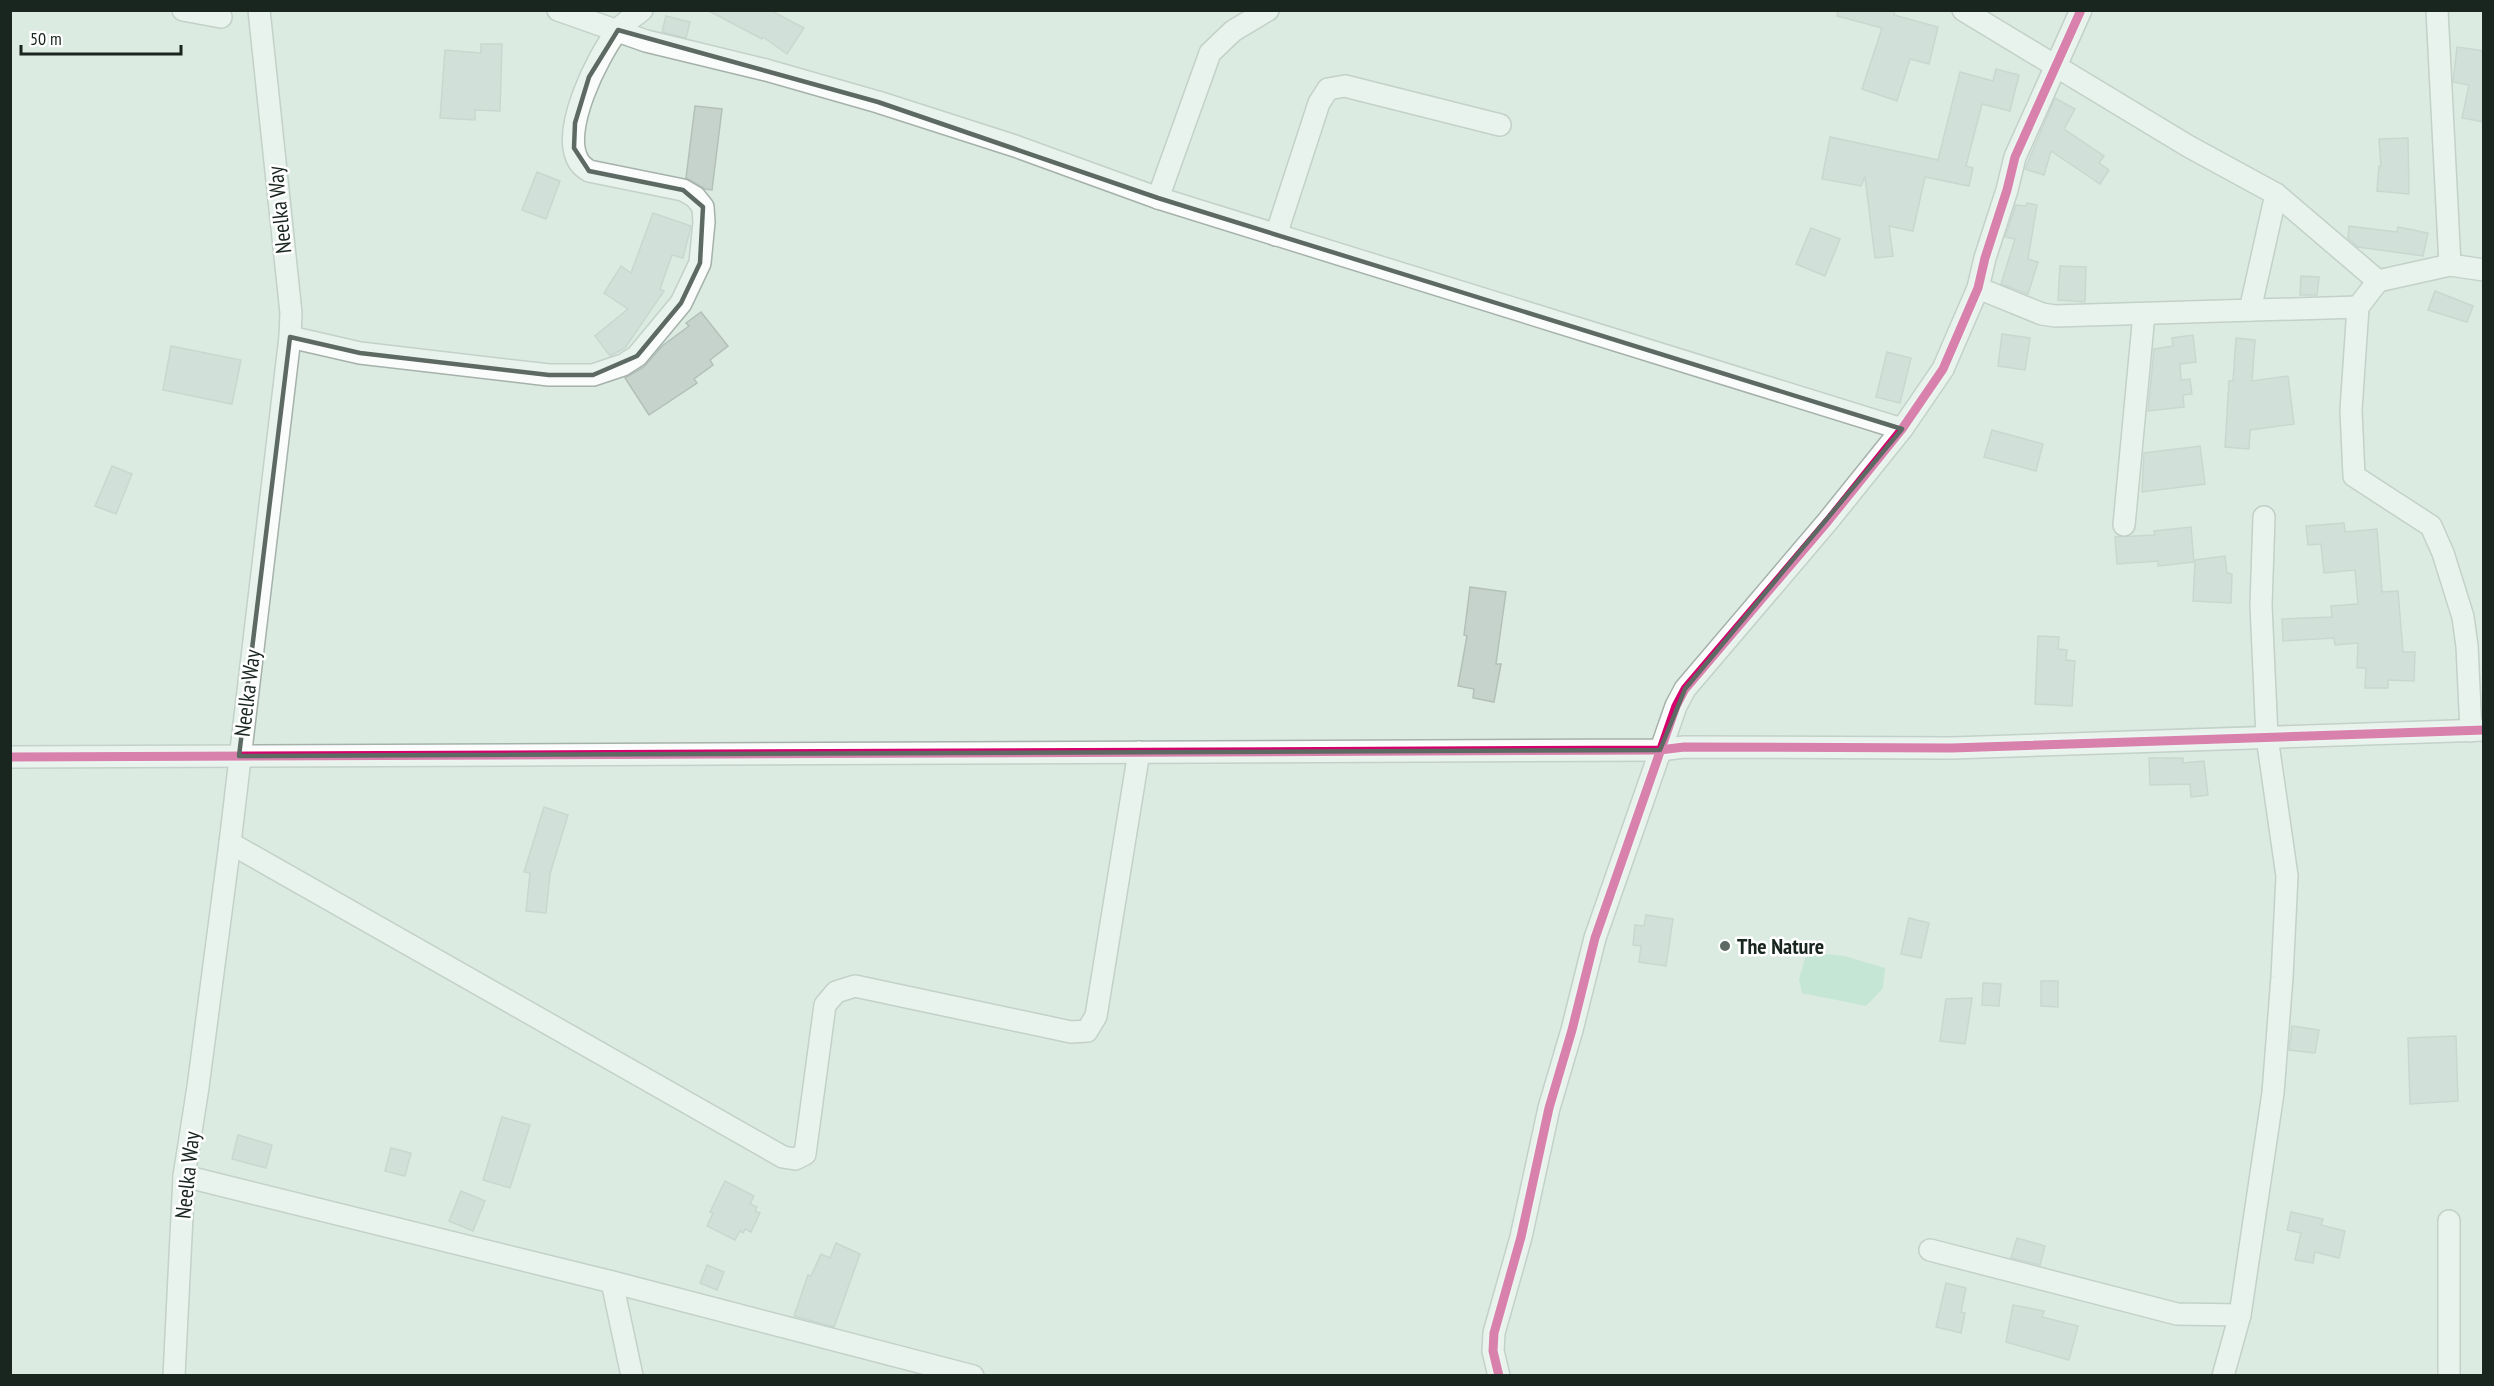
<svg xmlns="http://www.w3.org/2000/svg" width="2494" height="1386" font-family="'PT Sans Narrow',sans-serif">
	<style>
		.water { fill: #abdfc5 }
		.building { fill: #c6d3cc; stroke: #b3c0b9; stroke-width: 1.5 }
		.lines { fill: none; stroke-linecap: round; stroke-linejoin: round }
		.minor-casing { stroke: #a5b1aa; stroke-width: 24 }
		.minor { stroke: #fafcfb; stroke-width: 21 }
		.cycleway-casing { stroke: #fff; stroke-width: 13 }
		.cycleway { stroke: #d6006c; stroke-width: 9 }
		.marked { fill: none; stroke: #5d6a63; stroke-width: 4.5; stroke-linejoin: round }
		.poi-dot { fill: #5d6a63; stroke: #fff; stroke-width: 2 }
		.labels { text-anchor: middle; stroke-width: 5; stroke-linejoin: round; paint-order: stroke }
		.street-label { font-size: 22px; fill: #19251f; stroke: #fff }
		.poi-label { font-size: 22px; font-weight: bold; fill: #19251f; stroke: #fff; text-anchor: start }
	</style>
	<rect width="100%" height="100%" fill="#dbebe2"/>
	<path class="water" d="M1807,952L1844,956L1885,968L1883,988L1866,1006L1802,993L1799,979Z"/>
	<g class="building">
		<path d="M707,10H770L804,28L787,54L763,37L762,39Z"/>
		<path d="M1838,10H1895L1894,15L1938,27L1929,64L1910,59L1897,101L1862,89L1882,28L1837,16Z"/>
		<path d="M666,16L690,22L686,38L662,32Z"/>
		<path d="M481,44H502L500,111L475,110V120L440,118L445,50L481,53Z"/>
		<path d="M2457,47L2484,51V122L2462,118L2469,85L2453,82Z"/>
		<path d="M1996,69L2019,75L2010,111L1982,104L1966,166L1973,168L1969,186L1925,177L1913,231L1889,226L1893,256L1875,258L1865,177L1861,186L1822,179L1830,137L1938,160L1960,72L1993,81Z"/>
		<path d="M2055,98L2075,109L2064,129L2104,156L2099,163L2109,170L2100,184L2051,151L2044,175L2025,169Z"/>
		<path d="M695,106L722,109L712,190L705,189L686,178Z"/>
		<path d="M2408,138L2409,194L2377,191L2379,166H2381L2379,139Z"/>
		<path d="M537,172L560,181L546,219L522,210Z"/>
		<path d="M2027,203L2037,205L2028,259L2038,262L2028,294L2001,284L2015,239L2005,237L2016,205L2026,206Z"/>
		<path d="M653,213L691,226L683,258L672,255L660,289L664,291L625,348L610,356L595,336L628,309L604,293L621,266L631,273Z"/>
		<path d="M2349,226L2397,232L2398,227L2428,233L2423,256L2358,247L2348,238Z"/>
		<path d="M1811,228L1840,239L1825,276L1796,264Z"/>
		<path d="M2060,266L2086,267L2085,302L2058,300Z"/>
		<path d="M2301,276L2319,277L2317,295H2300Z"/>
		<path d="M2435,291L2473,306L2467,322L2428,310Z"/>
		<path d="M701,312L728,346L710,360L713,365L694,379L697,383L649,415L625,378L644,367L662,346L689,326L686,323Z"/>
		<path d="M2002,334L2030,338L2025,370L1998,366Z"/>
		<path d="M2193,335L2196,362L2180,364L2181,380L2190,379L2192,394L2183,395L2184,407L2148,411L2154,349L2173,346L2172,338Z"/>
		<path d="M2236,338L2255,340L2252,381L2288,376L2294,424L2250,430L2249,449L2225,447L2229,381H2233Z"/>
		<path d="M171,346L241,360L232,404L163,390Z"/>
		<path d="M1887,352L1911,358L1900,403L1876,397Z"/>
		<path d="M1992,430L2043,444L2036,471L1984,457Z"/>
		<path d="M2200,446L2205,484L2142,492L2144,453Z"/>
		<path d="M112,466L132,474L116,514L95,506Z"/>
		<path d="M2344,523L2345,532L2377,529L2382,592L2398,591L2403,652H2415L2414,681L2388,680V688H2365L2366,668H2357L2358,643L2335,645L2334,638L2283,641L2282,619L2332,617L2331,606L2358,604L2355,570L2324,573L2321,544L2308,545L2306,526Z"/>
		<path d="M2191,527L2194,562L2158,566V561L2117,564L2115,537L2155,535L2154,531Z"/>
		<path d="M2225,556L2227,573L2232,574L2231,603L2193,601L2195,560Z"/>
		<path d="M1470,587L1506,592L1496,664H1501L1494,702L1473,698L1474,689L1458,686L1467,636L1464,635Z"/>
		<path d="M2038,636L2059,637L2058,649L2067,650L2066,660L2075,661L2072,706L2035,704Z"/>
		<path d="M2149,758H2183V763L2204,761L2208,795L2191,797L2190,784L2150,785Z"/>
		<path d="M544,807L568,815L550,874L546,913L526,911L530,873L524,872Z"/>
		<path d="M1646,915L1673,919L1666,966L1639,962L1641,946L1633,945L1635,925L1644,926Z"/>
		<path d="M1909,918L1929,923L1921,958L1901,954Z"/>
		<path d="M2041,981H2058V1007L2041,1006Z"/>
		<path d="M1983,983L2001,984L1999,1006L1982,1005Z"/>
		<path d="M1972,998L1965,1044L1940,1041L1946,999Z"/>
		<path d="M2292,1026L2319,1030L2315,1053L2289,1050Z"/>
		<path d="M2456,1036L2458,1101L2410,1104L2408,1038Z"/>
		<path d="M502,1117L530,1125L510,1188L483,1180Z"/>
		<path d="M238,1135L272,1145L266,1168L232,1159Z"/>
		<path d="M391,1148L411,1153L405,1176L385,1171Z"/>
		<path d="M725,1181L754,1196L750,1204L757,1207L755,1211L760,1213L751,1232L745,1229L743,1233L740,1231L735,1240L707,1226L713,1213L710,1212Z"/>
		<path d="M461,1191L485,1201L473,1231L449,1221Z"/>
		<path d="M2291,1212L2323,1219L2321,1225L2345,1231L2339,1258L2315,1252L2313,1263L2295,1260L2301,1233L2287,1230Z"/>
		<path d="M2017,1238L2045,1246L2040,1265L2011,1258Z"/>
		<path d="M836,1243L860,1254L834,1327L794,1316L808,1275L811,1276L821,1254L830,1258Z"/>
		<path d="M707,1265L724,1272L717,1290L700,1283Z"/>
		<path d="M1946,1283L1966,1288L1961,1312L1965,1313L1961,1333L1936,1327Z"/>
		<path d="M2013,1305L2044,1311L2042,1317L2078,1326L2069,1360L2006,1342Z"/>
	</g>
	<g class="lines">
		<g class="minor-casing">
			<g id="minor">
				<path d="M183,10L221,17"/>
				<path d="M558,10L646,41L766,70L878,102L1015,146L1158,198L1902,429"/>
				<path d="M1963,10L2188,146L2276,194L2378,281"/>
				<path d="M2437,10L2450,265L2378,281L2358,307L2351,410L2354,476L2431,526L2443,553L2463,617L2467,646L2471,731"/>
				<path d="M1158,198L1210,53L1233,31L1268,10"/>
				<path d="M1276,235L1319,103L1328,89L1345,86L1500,125"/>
				<path d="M2450,265L2484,270"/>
				<path d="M1978,288L2042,314L2055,316L2358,307"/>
				<path d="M2250,310L2276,194"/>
				<path d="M290,337L360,353L549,375H593L623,365L637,356L681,303L700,263L704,222L703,207L695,197L683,190L589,171C586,169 581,165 579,162C559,132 598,56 617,31C623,23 634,17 642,10"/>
				<path d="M2124,525L2144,314"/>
				<path d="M10,757L1660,750L1684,747L1952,748L2484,730"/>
				<path d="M230,843L783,1157L795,1159L805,1154L825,1005L836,992L855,986L1071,1032L1087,1031L1096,1016L1139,752"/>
				<path d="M184,1176L612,1282L973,1376"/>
				<path d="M1930,1250L2177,1314L2240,1315"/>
				<path d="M612,1282L632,1376"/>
				<path d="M174,1376L184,1176L198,1087L230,843L290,337L291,313L259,10"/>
				<path d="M1499,1376L1493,1351L1494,1333L1521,1237L1549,1108L1572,1030L1595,938L1676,706L1685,689L1828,521L1902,429L1943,369L1978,288L1985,258L2007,190L2015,157L2081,10"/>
				<path d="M2223,1376L2240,1315L2273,1093L2282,977L2287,876L2267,737L2261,605L2264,517"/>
				<path d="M2449,1376V1221"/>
			</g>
		</g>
		<use href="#minor" class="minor"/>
		<g class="cycleway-casing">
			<g id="cycleway">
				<path d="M10,757L1660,750L1684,747L1952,748L2484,730"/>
				<path d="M1499,1376L1493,1351L1494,1333L1521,1237L1549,1108L1572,1030L1595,938L1676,706L1685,689L1828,521L1902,429L1943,369L1978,288L1985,258L2007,190L2015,157L2081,10"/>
			</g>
		</g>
		<use href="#cycleway" class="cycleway"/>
	</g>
	<path d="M0 0H2494V1386H0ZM618,30L878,102L1158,198L1902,429L1685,689L1660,750L239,756L290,337L360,353L549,375H593L637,356L681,303L700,263L703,207L683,190L589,171L574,148L575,123L589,77Z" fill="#dbebe2" fill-opacity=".55" fill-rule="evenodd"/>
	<path class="marked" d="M618,30L878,102L1158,198L1902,429L1685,689L1660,750L239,756L290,337L360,353L549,375H593L637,356L681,303L700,263L703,207L683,190L589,171L574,148L575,123L589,77Z"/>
	<circle class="poi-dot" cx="1725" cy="946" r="6"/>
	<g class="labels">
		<g class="street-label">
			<text transform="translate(279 210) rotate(-96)" y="8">Neelka Way</text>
			<text transform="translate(247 693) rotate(-83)" y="8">Neelka Way</text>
			<text transform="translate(187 1175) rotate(-84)" y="8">Neelka Way</text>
		</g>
		<g class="poi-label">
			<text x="1737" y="954">The Nature</text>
		</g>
	</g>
	<rect width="2494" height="1386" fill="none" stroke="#19251f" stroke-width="24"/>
	<path d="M21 45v9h160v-9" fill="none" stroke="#19251f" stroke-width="3"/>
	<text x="30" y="45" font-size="18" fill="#19251f" stroke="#ffffff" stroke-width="4.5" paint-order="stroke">50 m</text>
</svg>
